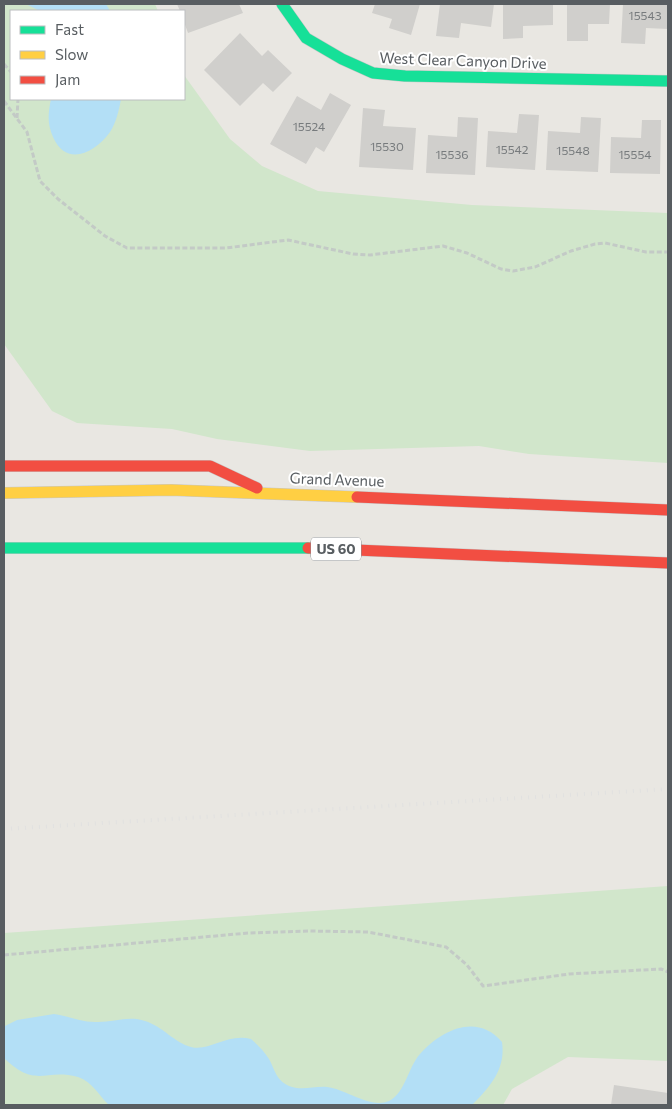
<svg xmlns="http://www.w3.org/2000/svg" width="672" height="1109" font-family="Commissioner,sans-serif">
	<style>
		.green { fill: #d1e6cb }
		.water { fill: #b3dff6 }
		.building { fill: #d0cfcc }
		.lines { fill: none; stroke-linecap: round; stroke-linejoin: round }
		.fast-casing { stroke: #c6c6c6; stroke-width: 12 }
		.slow-casing { stroke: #c6c6c6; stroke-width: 12 }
		.jam-casing { stroke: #c6c6c6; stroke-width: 12 }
		.path { stroke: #c3cac6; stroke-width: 3; stroke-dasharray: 5 2.5; stroke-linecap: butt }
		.fast { stroke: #16e098; stroke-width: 11 }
		.slow { stroke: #ffcf43; stroke-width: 11 }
		.jam { stroke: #f24e42; stroke-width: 11 }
		.rail { stroke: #e1e1e0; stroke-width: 4; stroke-dasharray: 1 6; stroke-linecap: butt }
		.labels { text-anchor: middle; stroke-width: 4; stroke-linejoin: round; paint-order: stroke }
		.number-label { font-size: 12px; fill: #777b7d }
		.shield { fill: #fff; stroke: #8a8e90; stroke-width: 1 }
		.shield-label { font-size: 14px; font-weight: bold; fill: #585d61 }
		.street-label { font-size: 15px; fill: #585d61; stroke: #fff }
	</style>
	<rect width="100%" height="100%" fill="#e9e7e2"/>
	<g class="green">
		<path d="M4,4H155L158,11H11V99H184V75L230,139L262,166L318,191L472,205L668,213V463L529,454L479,446L310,451L217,439L172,429L77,423L52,411L4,344Z"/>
		<path d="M668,886V1061L568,1057L512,1089L503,1105H4V933Z"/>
	</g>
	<g class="water">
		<path d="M26,4H106L110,11H40Z"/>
		<path d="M51,99H121C119,110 116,123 110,132C94,154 66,167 53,137C47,123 48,114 51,99Z"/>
		<path d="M54,1014C68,1016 81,1022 95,1022C112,1023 128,1015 145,1021C162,1026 175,1043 191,1047C209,1052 227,1033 251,1039C258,1045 264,1051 269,1059C275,1070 276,1080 289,1086C301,1091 314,1086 327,1087C346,1089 370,1109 389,1101C406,1092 408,1067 420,1054C442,1029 478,1013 502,1042C506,1069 490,1087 472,1105H109C99,1096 93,1082 78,1077C44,1068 37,1089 5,1059V1026L17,1020Z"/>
	</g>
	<g class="building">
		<path d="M177,4H239L243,13L188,33L184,22V11H180Z"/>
		<path d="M375,4H420L411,35L389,28L392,19L372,13Z"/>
		<path d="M440,4H494L491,27L461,23L459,38L436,36Z"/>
		<path d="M503,4H553V25L523,26V38L503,39Z"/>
		<path d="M567,4H610L609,24H588V41H567Z"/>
		<path d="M623,4H668V29L646,28L645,44L621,43Z"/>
		<path d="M240,33L262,56L268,50L292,73L273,92L263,83L240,106L204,70Z"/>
		<path d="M330,93L351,105L324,152L316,147L306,164L270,144L297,96L321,110Z"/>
		<path d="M363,108L385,110L383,126L416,128L413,170L359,167Z"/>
		<path d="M519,114L539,115L535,170L486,167L488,131L517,133Z"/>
		<path d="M458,117L478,118L475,175L426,173L428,135L457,137Z"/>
		<path d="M581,117L601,118L598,172L546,170L548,131L580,133Z"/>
		<path d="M642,120H661L660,174L610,173L611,137L641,138Z"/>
		<path d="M614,1085L668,1093L667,1105H611Z"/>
	</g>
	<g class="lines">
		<g class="fast-casing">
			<g id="fast">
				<path d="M282,4L306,38L342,59L373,73L405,76L668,81"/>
				<path d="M4,548H308"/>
			</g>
		</g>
		<g class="slow-casing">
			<path id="slow" d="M4,493L171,490L357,497"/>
		</g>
		<g class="jam-casing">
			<g id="jam">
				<path d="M4,466H210L257,488"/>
				<path d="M357,497L668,510"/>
				<path d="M308,548L668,563"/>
			</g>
		</g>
		<g class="path">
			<path d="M4,64L11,72"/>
			<path d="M4,101L27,132L40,181L58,199L105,236L127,248H226L288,240L353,254L370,255L443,246L467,253L501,269L513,271L535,267L571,251L595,244L605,243L646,252H668"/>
			<path d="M17,118L18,99"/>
			<path d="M4,955L248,933L308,931L368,932L446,947L467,965L483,986L569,974L661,969L668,972"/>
		</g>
		<use href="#fast" class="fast"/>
		<use href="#slow" class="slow"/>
		<use href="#jam" class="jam"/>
		<path class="rail" d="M4,829L668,789"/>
	</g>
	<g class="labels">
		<g class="number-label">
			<text x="645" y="20">15543</text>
			<text x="309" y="131">15524</text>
			<text x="387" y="151">15530</text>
			<text x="512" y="154">15542</text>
			<text x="573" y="155">15548</text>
			<text x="452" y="159">15536</text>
			<text x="635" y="159">15554</text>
		</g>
		<rect class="shield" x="311" y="537.5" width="50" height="23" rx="4"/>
		<g class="shield-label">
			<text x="336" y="554">US 60</text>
		</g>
		<g class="street-label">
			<text transform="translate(463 61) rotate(2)" y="5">West Clear Canyon Drive</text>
			<text transform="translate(337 480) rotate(2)" y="5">Grand Avenue</text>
		</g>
	</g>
	<rect width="672" height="1109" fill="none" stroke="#585d61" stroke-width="10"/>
	<rect x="10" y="10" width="175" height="90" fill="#ffffff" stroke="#bcbec0"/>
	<rect x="20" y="26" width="25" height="8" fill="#16e098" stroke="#bcbec0"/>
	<text x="55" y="35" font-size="15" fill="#585d61">Fast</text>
	<rect x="20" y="51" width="25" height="8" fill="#ffcf43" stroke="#bcbec0"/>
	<text x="55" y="60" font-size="15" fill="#585d61">Slow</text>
	<rect x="20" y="76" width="25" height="8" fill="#f24e42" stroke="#bcbec0"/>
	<text x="55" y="85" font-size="15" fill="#585d61">Jam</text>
</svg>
